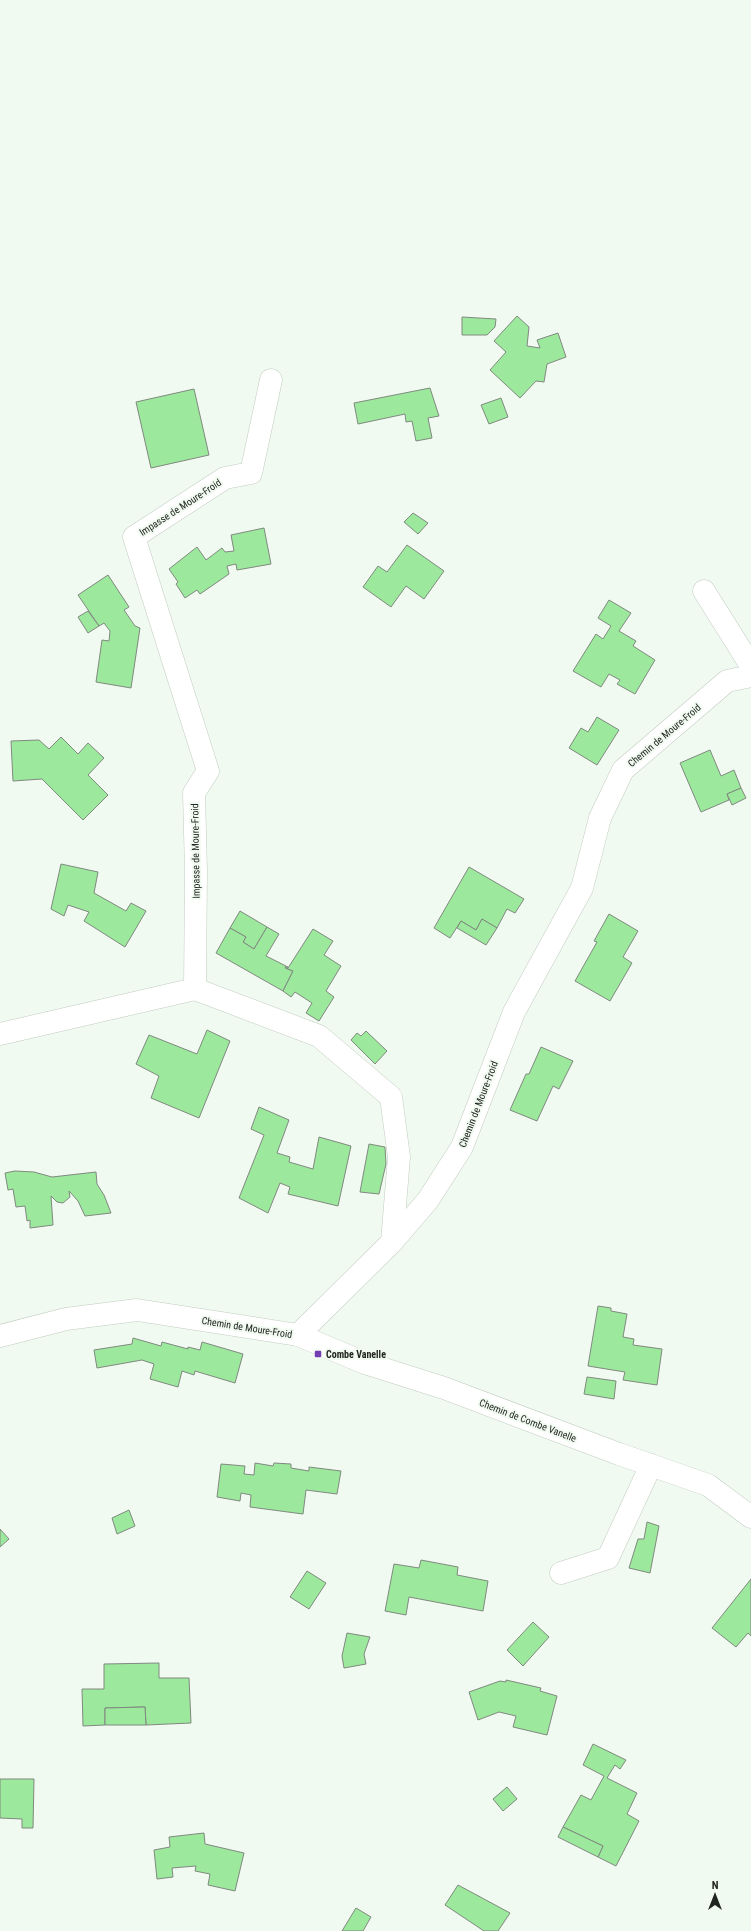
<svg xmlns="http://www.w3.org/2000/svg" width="751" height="1931" font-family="'Roboto Condensed',sans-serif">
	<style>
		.building { fill: #9ce89c; stroke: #808980 }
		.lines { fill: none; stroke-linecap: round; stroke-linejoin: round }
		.minor-casing { stroke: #c2ccc2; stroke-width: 23 }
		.minor { stroke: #fff; stroke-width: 22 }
		.poi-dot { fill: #743db4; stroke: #f1faf0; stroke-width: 1.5 }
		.labels { text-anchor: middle; stroke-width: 4; stroke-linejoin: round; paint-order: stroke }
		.street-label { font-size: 10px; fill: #212521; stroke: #f1faf0 }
		.poi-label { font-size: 10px; font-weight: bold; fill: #212521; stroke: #f1faf0; text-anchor: start }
	</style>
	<rect width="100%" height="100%" fill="#f1faf0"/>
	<g class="building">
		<path d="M517,316L529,327L527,346L540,348L537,340L558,333L566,357L547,364L544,382L536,381L520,398L490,370L506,352L494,341Z"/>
		<path d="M462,317L496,319L495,327L487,335H462Z"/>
		<path d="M430,388L439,416L428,418L432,438L416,441L412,421L406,422L405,414L358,424L354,403Z"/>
		<path d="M194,389L209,455L151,468L136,402Z"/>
		<path d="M501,398L508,417L489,424L481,405Z"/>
		<path d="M413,513L428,523L418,534L404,522Z"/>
		<path d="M264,528L271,564L237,570L236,564L227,566L229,574L200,594L197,590L185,598L176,584L178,582L169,569L197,547L206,560L222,548L225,552L234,551L231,535Z"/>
		<path d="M407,545L444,571L424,599L406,586L391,607L363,587L378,566L387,572Z"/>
		<path d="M108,575L129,607L124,610L135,626L140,628L131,688L96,682L102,640L109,641L110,631L104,623L99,626L78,595Z"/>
		<path d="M609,600L631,613L619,631L636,641L633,646L655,660L635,694L617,684L620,680L609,674L601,687L573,671L596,634L603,639L611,626L598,618Z"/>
		<path d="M88,611L99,626L88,633L78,617Z"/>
		<path d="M597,717L619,730L597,765L569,748L581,728L588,732Z"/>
		<path d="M61,737L78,754L88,743L104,758L88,775L108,795L83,820L42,779L13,781L11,741L39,740L49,749Z"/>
		<path d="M710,750L721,776L734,770L741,788L727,794L729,800L701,812L680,763Z"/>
		<path d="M741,788L746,798L732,805L727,794Z"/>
		<path d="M61,864L98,872L94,893L126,911L131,903L146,911L125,947L84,921L89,912L68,905L64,916L51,909Z"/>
		<path d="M469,867L524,899L515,913L507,909L497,928L482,919L476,930L461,921L450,938L434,928Z"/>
		<path d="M240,911L267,927L254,949L243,942L246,937L230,928Z"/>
		<path d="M609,914L638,931L623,957L632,963L610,1001L575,981L597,942L594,941Z"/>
		<path d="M482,919L497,928L486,945L457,928L461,921L476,930Z"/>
		<path d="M267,927L279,934L266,956L286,966L285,968L293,971L283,991L216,953L230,928L246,937L243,942L254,949Z"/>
		<path d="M313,929L333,941L324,955L341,966L326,991L334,997L319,1021L306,1013L312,1003L295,992L291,997L283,991L293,971L286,968L287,966L288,968Z"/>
		<path d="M207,1030L230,1041L199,1118L151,1098L159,1076L136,1064L149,1035L197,1054Z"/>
		<path d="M366,1031L387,1051L375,1064L351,1040L357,1033L361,1036Z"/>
		<path d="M541,1047L573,1061L559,1089L553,1086L537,1121L510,1110L526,1074H529Z"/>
		<path d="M259,1107L289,1120L277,1153L290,1157L289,1162L313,1169L319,1137L351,1146L338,1206L288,1194L290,1187L280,1183L268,1213L239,1198L264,1135L251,1129Z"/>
		<path d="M369,1144L385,1147L386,1164L379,1194L360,1192Z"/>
		<path d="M15,1171L34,1172L52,1177L96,1172L97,1184L104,1195L111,1213L85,1216L78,1201L69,1191L70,1197L63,1203L57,1202L51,1196L53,1225L30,1228V1220L27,1221L25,1206L16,1207L13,1189L8,1190L5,1173Z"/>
		<path d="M598,1306L611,1308V1311L627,1314L623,1337L634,1339L633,1345L662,1349L657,1385L623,1380L625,1372L588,1366Z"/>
		<path d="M133,1338L161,1346L162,1342L188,1349V1347L200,1350L202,1342L243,1354L235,1383L195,1371L194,1375L182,1371L178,1387L150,1379L154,1364L142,1360L97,1368L94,1350L132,1344Z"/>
		<path d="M587,1377L616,1381L614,1399L584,1394Z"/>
		<path d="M255,1463L273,1466L274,1463L291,1464V1468L309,1471V1467L341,1471L337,1494L306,1490L303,1514L250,1507L251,1495L241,1493L240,1501L217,1497L221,1464L245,1466L244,1474L254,1475Z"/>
		<path d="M129,1510L135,1526L117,1534L112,1518Z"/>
		<path d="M647,1522L659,1526L650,1573L629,1568L638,1539H644Z"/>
		<path d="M0,1529L9,1539L0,1547Z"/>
		<path d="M421,1560L458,1567L457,1575L488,1581L483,1611L409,1597L406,1615L385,1611L394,1564L419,1568Z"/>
		<path d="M307,1571L326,1583L309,1609L290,1597Z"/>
		<path d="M751,1579V1636L748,1633L736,1647L712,1628Z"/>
		<path d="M533,1622L549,1637L523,1666L507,1650Z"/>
		<path d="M347,1633L370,1637L364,1654L366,1664L344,1668L342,1656Z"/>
		<path d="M159,1663V1678H189L191,1723L146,1725L145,1707L105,1708V1725L83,1726L82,1689H104V1664Z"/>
		<path d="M506,1680L541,1688L540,1691L557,1696L547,1735L513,1727L516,1716L499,1712L478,1720L469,1692L500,1681L506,1682Z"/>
		<path d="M145,1707L146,1725H105V1708Z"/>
		<path d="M593,1744L626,1760L620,1769L615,1765L607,1778L637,1793L627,1814L639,1821L616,1866L598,1857L603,1846L563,1827L581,1795L591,1800L604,1776L583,1765Z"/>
		<path d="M0,1779H34L33,1828H22V1819L0,1818Z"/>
		<path d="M507,1787L517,1799L503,1811L493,1799Z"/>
		<path d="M563,1827L603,1846L598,1857L558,1837Z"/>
		<path d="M204,1833L205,1844L244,1853L235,1891L208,1885L210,1874L195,1871L196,1866L172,1868L173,1877L157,1879L154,1850L170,1847L169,1837Z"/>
		<path d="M458,1885L510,1913L498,1931H484L445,1905Z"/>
		<path d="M356,1908L371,1917L363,1931H342Z"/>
	</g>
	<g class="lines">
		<g class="minor-casing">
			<g id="minor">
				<path d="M271,380L251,473L225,478L134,537L208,771L194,793L196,872L195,989L319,1036L391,1097L399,1157L392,1242"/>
				<path d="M704,591L751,666"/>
				<path d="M0,1034L195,989"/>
				<path d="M298,1335L392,1242L428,1200L462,1147L514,1012L582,888L600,818L623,770L727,681L751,676"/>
				<path d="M0,1336L66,1319L137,1310L298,1335L365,1363L444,1388L619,1454L708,1485L751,1517"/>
				<path d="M561,1573L608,1558L651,1465"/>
			</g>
		</g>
		<use href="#minor" class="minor"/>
	</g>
	<rect class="poi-dot" x="314" y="1350" width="8" height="8" rx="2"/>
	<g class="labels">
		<g class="street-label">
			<text transform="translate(180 507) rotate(-33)" y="4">Impasse de Moure-Froid</text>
			<text transform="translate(664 735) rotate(-40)" y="4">Chemin de Moure-Froid</text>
			<text transform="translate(195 851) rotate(-91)" y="4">Impasse de Moure-Froid</text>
			<text transform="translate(478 1104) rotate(-69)" y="4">Chemin de Moure-Froid</text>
			<text transform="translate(247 1327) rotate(9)" y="4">Chemin de Moure-Froid</text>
			<text transform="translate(528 1420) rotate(21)" y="4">Chemin de Combe Vanelle</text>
		</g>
		<g class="poi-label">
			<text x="326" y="1358">Combe Vanelle</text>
		</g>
	</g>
	<g transform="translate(715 1895)" stroke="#f1faf0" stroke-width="3" paint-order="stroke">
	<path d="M0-3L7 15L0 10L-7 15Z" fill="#212521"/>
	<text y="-6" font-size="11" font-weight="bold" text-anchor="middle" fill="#212521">N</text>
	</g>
</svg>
